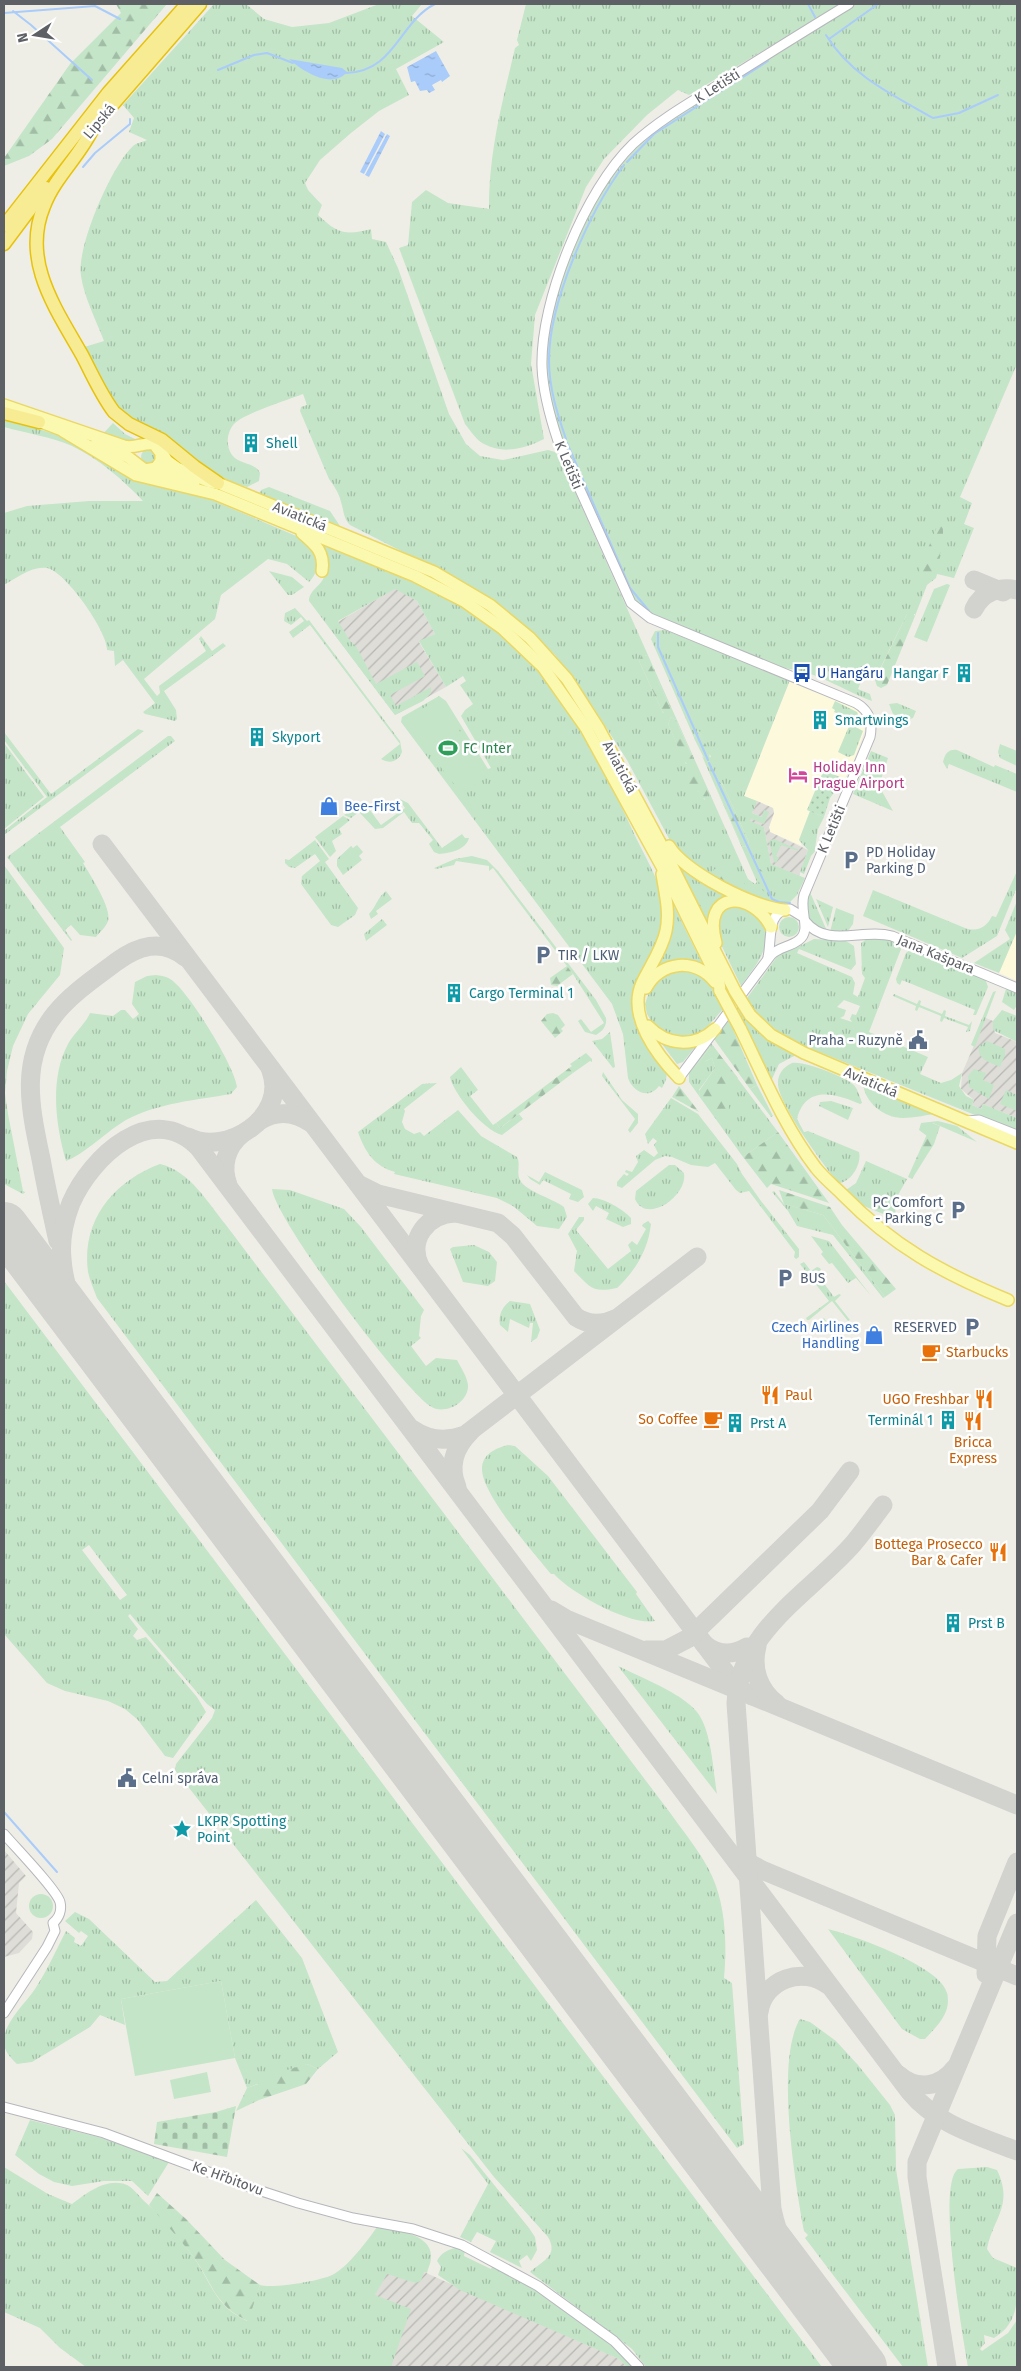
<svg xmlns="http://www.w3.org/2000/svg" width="1021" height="2371" font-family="'Fira Sans',sans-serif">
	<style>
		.commercial { fill: #fcf9dd }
		.industrial { fill: url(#industrial-furrows) }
		.grass { fill: url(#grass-tufts); fill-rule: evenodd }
		.forest { fill: url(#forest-firs) }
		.cemetery { fill: url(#cemetery-stones) }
		.park { fill: url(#park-dots) }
		.pitch { fill: #c4e5c8 }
		.water { fill: url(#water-ripples) }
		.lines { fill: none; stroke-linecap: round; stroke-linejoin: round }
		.stream { stroke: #aaccfa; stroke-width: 2 }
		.taxiway { stroke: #d2d2ce; stroke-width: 19 }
		.runway { stroke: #d2d2ce; stroke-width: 48 }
		.minor-casing { stroke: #b6b7bc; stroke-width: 11 }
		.major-casing { stroke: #ead764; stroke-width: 14 }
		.highway-casing { stroke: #e7c20d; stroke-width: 15 }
		.minor { stroke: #fff; stroke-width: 9 }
		.major { stroke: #fbf9af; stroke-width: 11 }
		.highway { stroke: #f7ec94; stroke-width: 12 }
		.major-bridge-casing { stroke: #ead764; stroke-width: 14; stroke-linecap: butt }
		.major-bridge { stroke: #fbf9af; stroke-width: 11 }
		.labels { text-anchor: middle; stroke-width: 5; stroke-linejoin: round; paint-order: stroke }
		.street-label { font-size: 14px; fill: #5d6065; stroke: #fff }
		.culture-label { font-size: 14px; fill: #0d838f; stroke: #fff; text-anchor: start }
		.transit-label { font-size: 14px; fill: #164399; stroke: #fff; text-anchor: start }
		.leisure-label { font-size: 14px; fill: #27864d; stroke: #fff; text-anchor: start }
		.hotel-label { font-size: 14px; fill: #b23c85; stroke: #fff; text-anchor: start }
		.shop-label { font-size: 14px; fill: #366cbe; stroke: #fff; text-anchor: start }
		.service-label { font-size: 14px; fill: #4e5e75; stroke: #fff; text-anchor: start }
		.food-label { font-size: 14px; fill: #c56008; stroke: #fff; text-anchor: end }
	</style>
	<defs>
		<pattern id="industrial-furrows" width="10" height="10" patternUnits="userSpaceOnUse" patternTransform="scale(1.25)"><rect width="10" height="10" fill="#deddd8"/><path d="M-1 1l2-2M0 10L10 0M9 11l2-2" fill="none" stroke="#b7b7b3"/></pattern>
		<pattern id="grass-tufts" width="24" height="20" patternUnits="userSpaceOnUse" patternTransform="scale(1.25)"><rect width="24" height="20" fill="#c4e5c8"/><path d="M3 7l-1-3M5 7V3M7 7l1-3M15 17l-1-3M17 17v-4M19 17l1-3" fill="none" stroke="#a2bda6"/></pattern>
		<pattern id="forest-firs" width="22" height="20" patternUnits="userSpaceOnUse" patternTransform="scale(1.25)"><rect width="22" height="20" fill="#c4e5c8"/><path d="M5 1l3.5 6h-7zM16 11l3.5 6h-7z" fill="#a2bda6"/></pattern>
		<pattern id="cemetery-stones" width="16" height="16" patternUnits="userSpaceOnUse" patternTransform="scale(1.25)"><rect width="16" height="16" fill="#c4e5c8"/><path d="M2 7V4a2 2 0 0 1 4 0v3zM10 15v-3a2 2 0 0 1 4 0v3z" fill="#a2bda6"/></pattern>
		<pattern id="park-dots" width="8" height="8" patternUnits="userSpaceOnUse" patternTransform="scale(1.25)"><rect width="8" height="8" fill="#c4e5c8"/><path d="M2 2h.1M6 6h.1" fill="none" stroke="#a2bda6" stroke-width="1.8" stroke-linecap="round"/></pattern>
		<pattern id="water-ripples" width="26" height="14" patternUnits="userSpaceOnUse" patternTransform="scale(1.25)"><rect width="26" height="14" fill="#aaccfa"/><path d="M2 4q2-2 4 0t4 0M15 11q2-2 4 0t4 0" fill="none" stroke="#8ea9ce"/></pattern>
	</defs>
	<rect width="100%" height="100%" fill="#efeee6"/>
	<g class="commercial">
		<path d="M790,680L855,707L862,716L865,730L852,766L841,785L842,782L823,772L807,810L810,811L799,840L802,846L770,832L769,827L774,813L773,808L744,796Z"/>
		<path d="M1017,931V981L999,973Z"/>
	</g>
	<g class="industrial">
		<path d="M396,588L417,601L435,634L419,642L446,687L395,715L329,627Z"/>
		<path d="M757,801L773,808L774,813L769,827L770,832L808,850L799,876L771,864L764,827L749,822L750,819L762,817L752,813Z"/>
		<path d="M986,1018L993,1021L995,1033L1017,1042V1118L983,1104L981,1109L972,1105L974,1100L961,1089L962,1073Z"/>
		<path d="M4,1850L26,1876L19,1883L16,1913L33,1932L32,1939L19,1953L4,1957Z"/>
		<path d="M424,2272L619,2359L627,2367H391L374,2296L387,2273L415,2283Z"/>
	</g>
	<g class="grass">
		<path d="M214,4H246L264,19L292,27L329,23L379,4H422L412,16L444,42L396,69L409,95L379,111L351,133L320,160L305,183L308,190L322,205L318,215C337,233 345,236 371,229L372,239L386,242L398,268L449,414L466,444L480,456L503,460L548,450L555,452L559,456L748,879L755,884L757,882L651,639L655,631L665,630L790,680L744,796L757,801L752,813L762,817L764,810L769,812L764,824L751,819L750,821L764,827L771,864L805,878L797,895L788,904L771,905L716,880L694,868L674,848L627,760L587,698L555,655L525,627L495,602L460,581L350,525C343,518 344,511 341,502C339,493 334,486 329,479L300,411L301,407L307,405L303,394C287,400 246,413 235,423C227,431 225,445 232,455C240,465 255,462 260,473L259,481L247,487L224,480L122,415L90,365L93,363L81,348L104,341C96,320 84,297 81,276C76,247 112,165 133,146C136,143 143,142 147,140L129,132L134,118L123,105ZM646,655L670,707L663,713L639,661ZM671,717L676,720L693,758L686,764L668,724ZM699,731L711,757L704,758L702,756L694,738L695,734ZM701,777L705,800L698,791H686ZM722,783L749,842L745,847L742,846L716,787Z"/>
		<path d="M526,4H841L689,95L678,90L647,115L604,159L586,187L535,315L531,364L544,439C526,448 504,455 484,444C477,441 470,430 465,424L399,248L408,245L412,202L426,190L448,203L489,209C489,150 502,104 515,48L519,45L517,40Z"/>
		<path d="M856,4H1017V364L960,497L972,503L964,524L974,528L954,578L937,574L936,578L927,585L915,616V614H907L876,677L865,672L858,689L870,694L872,701C839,689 820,672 783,668L652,615L641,607L627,589C612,556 598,522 583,488C567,449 548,412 546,369C544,325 559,283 576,244C599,191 619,159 665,124Z"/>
		<path d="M4,418L64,437L308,541C318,554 322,569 309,582L287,564L268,559L221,595L215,619L144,679L157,696L160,693L159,686L206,651L199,639L201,636L212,651L223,643L226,646L164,691L176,710L177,719L175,721L145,714L143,712L155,703L123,660L115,666L114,651L107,650C108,632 65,571 47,568C31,566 17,578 4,585V513L27,506L89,501H143C122,479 99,459 72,446C51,437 26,433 4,427Z"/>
		<path d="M113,423L125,434L139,441V443L100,437Z"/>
		<circle cx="149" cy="457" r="8"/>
		<path d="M269,487L330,511L340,526L259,494L261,490Z"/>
		<path d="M316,541C366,561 419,579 465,607C550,661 590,739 631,827C640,848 653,868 660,889C667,932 651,956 636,994L667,1072L666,1080L662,1088L659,1086C649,1100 633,1092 628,1078L623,1034L612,1004L401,722L402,717L439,696L446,701L488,769L491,768L461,716L465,710L473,704L460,685L466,681L463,676L446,687L419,641L435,634L417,601L395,589L338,621L350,641L356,646L376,684L417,662L425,676L390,695L396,706L431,687V693L423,701L395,715L309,601C309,589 324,585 325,573C325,564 319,551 316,541Z"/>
		<path d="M269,571L292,577L304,587L292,595H288Z"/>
		<path d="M947,584L950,585L927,642L914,637L934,589Z"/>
		<path d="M295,608L307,621L309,620L400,741L402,752C398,762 390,764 381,759L400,744L310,625L293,638L289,632L304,621L301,617L291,625L284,621L285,613Z"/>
		<path d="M835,701L857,712L862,724L834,712L835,710L832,708Z"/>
		<path d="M897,703L916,711L913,718L907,720L893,714L889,704Z"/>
		<path d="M850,724L863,731L854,755L848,757L838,752Z"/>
		<path d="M138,729L144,731L4,835V831L47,797L4,740V732L51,794Z"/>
		<path d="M168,736H171L175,741L60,827L85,862L83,863C90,875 112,908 108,921C106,927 100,932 96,937L80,935L71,925L65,930L72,940L71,941L7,857Z"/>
		<path d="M4,743L44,797L4,829Z"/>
		<path d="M1000,744L1017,751V766L1000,758L998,752Z"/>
		<path d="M957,750L994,767L995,765L1017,774V798L1016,797L1017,792L949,764L947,769L943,762C945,754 948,749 957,750Z"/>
		<path d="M871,751L888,758L879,786L893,811L853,794Z"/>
		<path d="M398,798L408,803L442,848L462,834L465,838H469C466,850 450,853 439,854L434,852L429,844L433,840L419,823H412L404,812L383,828L375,829L359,812L351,818L344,815C367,798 367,807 381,825L405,808Z"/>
		<path d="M810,811L824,817L818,829L815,848L817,849L811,856L804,874L800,872L808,850L799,840Z"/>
		<path d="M343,816L350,820L339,829L342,834L332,841L336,851L330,857L315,837Z"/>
		<path d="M774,839L799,850V851L781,845L776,856L779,858L776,863L774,862L769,841Z"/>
		<path d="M315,840L329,859L325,862L358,908L355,915L338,927L331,925L301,884L302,876L320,861L315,854L295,868L289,867L285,863V859L289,860Z"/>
		<path d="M357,845L363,852L359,856L362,860L343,875L337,866V859L351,846L353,848Z"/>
		<path d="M472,856L487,860L498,871L596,1000L606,1018C607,1026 603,1031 596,1035L585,1032L578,1021L581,1019L591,1032L604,1023L573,974L493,868L489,871V866L456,861L454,865L436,869L434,868L455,859Z"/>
		<path d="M676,864L694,876L734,896L710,916L707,925Z"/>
		<path d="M4,865L64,948L60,975L28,1014L13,1046L7,1071L5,1093L8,1114L23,1191L25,1192L23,1194L4,1184Z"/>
		<path d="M1017,871V887L997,936L962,958L863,916L873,890L965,928C977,932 986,928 992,916L996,917Z"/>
		<path d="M809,890L827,931C802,920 804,915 809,890Z"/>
		<path d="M386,891L392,899L376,911L378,914L371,919L369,914C376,907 377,898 386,891Z"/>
		<path d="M670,898L704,967L653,972Z"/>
		<path d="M816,899L833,907L828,927Z"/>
		<path d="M1017,901V931L999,973L974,963L1010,939L1005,930Z"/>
		<path d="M733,905C739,907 750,909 755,913C782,936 756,965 741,986L716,934L719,913Z"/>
		<path d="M836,908L854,915L853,924L848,931L830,932Z"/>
		<circle cx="789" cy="927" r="10"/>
		<path d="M382,919L387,925L366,941L364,934Z"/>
		<path d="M885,938L897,942L901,949L869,1032L928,1057L920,1074L941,1083L951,1080L962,1073L959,1086L966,1096L974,1100L972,1105L981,1109L983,1104L1017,1118V1132L787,1039L756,1014L747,998L779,954L785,951L796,948L814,939L846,941L854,946L856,964L851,970L799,949L797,953L852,977L855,983L853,994L858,997L865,978L862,974L861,943L867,939ZM844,1000L860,1006L856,1015L852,1014L850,1019L852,1022L840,1018L844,1016L846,1010L837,1007Z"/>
		<path d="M911,949L985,978L988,987L976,1015H973L975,1010L902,980L900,985L897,983L896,979L906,953Z"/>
		<path d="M671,970L696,972L709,982L723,1009L704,1031L694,1037L667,1036L653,1024L647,1014L645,1004L652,984Z"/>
		<path d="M156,975C163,976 169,977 174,982C191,996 235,1067 237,1087L231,1094C196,1100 158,1103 126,1120C107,1131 85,1154 66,1161C56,1127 49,1079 68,1044C74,1033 86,1023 90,1013L113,1016L121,1010H125L133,1019L139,1014L132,1004L135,982L147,976Z"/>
		<path d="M1006,989L1017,992V1005L1014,1010L1002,1002Z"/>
		<path d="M996,991L975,1047L971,1045L993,992Z"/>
		<path d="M894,994L917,1004L919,1000L921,1001L920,1005L942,1014L944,1010L946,1011L945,1016L969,1025L972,1021L970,1031L966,1032L968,1027L944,1018L942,1022L940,1021L941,1016L919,1007L917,1011L915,1010L916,1006L893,996Z"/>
		<path d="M734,1001C751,1026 769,1041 796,1055L779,1064L771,1081Z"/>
		<path d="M1002,1010L1017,1016V1042L993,1030V1021Z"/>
		<path d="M610,1032L615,1067L613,1068L592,1041L602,1039Z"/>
		<path d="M659,1040L696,1046L683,1062L677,1064Z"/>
		<path d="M987,1041L1005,1049V1055L1000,1067C990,1062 977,1060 979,1046Z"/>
		<path d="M711,1043L778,1132L743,1157L689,1082V1072ZM712,1045L731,1084L727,1103L728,1113L700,1096L699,1090L715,1068L712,1058L695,1067Z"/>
		<path d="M586,1053L592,1059V1062L590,1061L573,1073L569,1068L572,1066L570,1064Z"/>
		<path d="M792,1063C803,1060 846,1077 854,1085C858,1090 860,1097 862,1103L860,1104C836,1094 806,1084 797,1119L804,1132L808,1131L859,1152C862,1163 852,1181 840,1183L835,1179C821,1161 780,1106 778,1085C777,1075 783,1067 792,1063Z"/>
		<path d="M461,1067L478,1090L470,1096L493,1125L496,1123L500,1128L519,1114L523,1119L502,1135C483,1130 453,1093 450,1077Z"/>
		<path d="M974,1069L986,1073L983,1080L994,1085L989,1099L969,1087L968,1076Z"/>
		<path d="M603,1072L622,1100L638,1114V1123L630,1133L628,1130L635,1119L602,1076Z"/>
		<path d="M437,1083L404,1109L405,1111L402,1122L405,1129L414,1134L420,1132L424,1136L458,1110L481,1136L517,1157C521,1164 516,1172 520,1180C525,1191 554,1199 564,1207L567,1217L559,1229L537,1226L513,1206L497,1198L394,1174L395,1172C374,1166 365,1152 358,1132L422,1084Z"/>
		<path d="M863,1083L935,1114C925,1115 914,1118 903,1118C884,1118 864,1102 863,1083Z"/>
		<path d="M757,1085L773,1116L771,1117L750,1089Z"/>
		<path d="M1006,1090L1017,1095V1111L1000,1104Z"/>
		<path d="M671,1098L698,1114L737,1164L742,1174L761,1201L799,1249V1257L796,1259L794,1257L795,1252L749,1191L740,1193L736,1190L715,1163L708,1167L691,1165L672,1157L665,1156L655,1160L622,1188L617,1186V1182L624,1174L627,1176L629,1174L625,1172L626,1170L632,1172L638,1162L636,1156L644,1150L654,1157L658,1153L654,1145L657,1141L653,1138L648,1144L645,1134Z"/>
		<path d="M831,1101L853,1108L848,1120L819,1106L820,1102Z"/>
		<path d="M938,1121L957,1126L977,1142L933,1123L927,1136L919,1130L921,1123Z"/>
		<path d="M866,1161L907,1179C898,1196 891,1202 898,1220L859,1204L846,1190L856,1183Z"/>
		<path d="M160,1164C190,1171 208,1203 226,1225L671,1814C685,1834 702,1854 712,1876C726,1907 727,1945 724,1978L732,1983L744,2144L737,2148L97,1298C94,1290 90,1281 88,1272C81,1220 114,1181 160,1164Z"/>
		<path d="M669,1165H675L684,1173C688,1196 646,1225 635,1199L636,1191Z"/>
		<path d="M545,1172L582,1190L584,1197L578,1202L569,1199L571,1194L543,1180L540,1185L530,1179L527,1175L539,1182Z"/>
		<path d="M272,1189L290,1190L344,1209L361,1227L424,1310L421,1316L419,1336L421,1338L411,1346L426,1366L436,1358L457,1360C461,1368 467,1376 468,1385C469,1403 444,1416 430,1406C401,1386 276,1221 272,1189Z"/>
		<path d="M774,1191L784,1204L823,1215L885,1297L883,1298L833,1235L797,1226L788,1211L772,1192Z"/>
		<path d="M593,1198C604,1198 624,1210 631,1218V1224L623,1227L606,1219L609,1213L596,1206L593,1211L588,1204Z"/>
		<path d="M579,1217H584V1220L576,1230L608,1269L631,1251L628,1245L632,1241L637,1245L646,1229L642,1226L643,1224L648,1221L651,1224C648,1250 636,1270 617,1288C592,1293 591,1288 574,1271L577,1251L568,1234Z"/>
		<path d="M811,1236L829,1241L872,1297L856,1278L848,1283L832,1263L829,1264L821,1254L823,1252Z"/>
		<path d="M474,1245L489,1252L497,1262L495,1281L488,1286L463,1282L450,1249L453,1247Z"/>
		<path d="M804,1262L811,1271L817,1267L820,1268L821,1270L817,1274L834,1297L839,1294L841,1295L835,1301L850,1320L848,1321L832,1301L809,1320H807L806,1318L829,1301L800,1264Z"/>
		<path d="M4,1281L822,2367H646L632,2349L530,2272C542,2261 559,2256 548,2237L494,2177L175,1770L176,1764L212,1718L215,1710L207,1704L130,1614L128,1616L138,1629L133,1636L137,1640L146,1637L197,1697L206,1712L173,1758L165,1756L138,1720L125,1709L108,1701L65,1691L47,1683L4,1634ZM89,1545L127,1595L120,1600L82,1550Z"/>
		<path d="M510,1301L530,1304L540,1330L537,1338L531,1342L533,1323H530L529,1328L510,1319L508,1332L500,1325C498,1316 502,1307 510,1301Z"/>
		<path d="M824,1318L831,1328L819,1335L814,1326Z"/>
		<path d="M508,1445L515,1446L548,1476L637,1592L636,1594L655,1621C630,1626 571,1593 554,1574H551C534,1553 482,1495 482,1469C482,1454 496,1448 508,1445Z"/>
		<path d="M618,1666C640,1677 682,1693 697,1712C712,1731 713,1771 717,1794Z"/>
		<circle cx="41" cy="1906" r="12"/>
		<path d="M256,1900L302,1958L338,2052L318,2069L307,2064L247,2088L235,2058L221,1981L121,1999L125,2025L100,2015L90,2027L32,2062L17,2064C10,2057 2,2049 4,2038C7,2019 25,2004 35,1989C47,1971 56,1950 66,1931L75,1938L74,1942L81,1946L88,1936L81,1931L79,1933L65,1921L75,1912L89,1919L155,1982L167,1981Z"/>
		<path d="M828,1929C852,1935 941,1966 947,1993C952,2013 937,2026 925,2039H920L902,2029Z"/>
		<path d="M800,2019L810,2022L836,2041L858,2065L890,2105L895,2115L896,2169L928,2367H903L805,2238L808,2235L804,2231C795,2183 775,2060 800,2019Z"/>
		<path d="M30,2120L102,2138L169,2162L148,2196L132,2181H104L72,2186L54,2182L39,2174L15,2155Z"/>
		<path d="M461,2148L470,2155L529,2228L535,2237L537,2250L531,2261L527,2255L519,2261L522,2268L490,2252L496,2241L477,2232L471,2242L460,2237L488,2184Z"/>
		<path d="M4,2167L48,2194L72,2204C87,2193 107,2177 127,2185C133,2188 139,2196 144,2201C162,2216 178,2237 192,2255C212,2282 213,2305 247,2321L260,2285C272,2289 320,2281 332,2275C347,2268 368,2240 377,2227C394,2230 433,2233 431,2258C431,2263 428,2268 427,2273L424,2272L421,2281L415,2283L387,2274L375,2295L411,2309L391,2367H86L60,2348L40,2328L4,2312Z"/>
		<path d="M987,2167L997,2170C1014,2205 993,2218 987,2249L993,2258L1017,2268C1017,2296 1021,2322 994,2338L984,2335L985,2343L980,2349L982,2351L1008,2333L1017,2320V2367H968C963,2338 936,2185 958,2169Z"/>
		<path d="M456,2248L465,2251L464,2256L491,2269L493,2265C540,2293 600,2325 635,2367H627L619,2359L460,2290L438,2275L441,2267L437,2261C440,2254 448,2249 456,2248Z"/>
	</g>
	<g class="forest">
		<path d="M116,4H167L52,139L29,156L4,166V158L70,64L121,13Z"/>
		<path d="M938,525L943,527V541L935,575L928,579L920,574L919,569Z"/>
		<path d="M912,611L915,616L887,685L881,688L877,686L875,680L907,614Z"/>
		<path d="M642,654L647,656L670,707L669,714H665L662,711L639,661Z"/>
		<path d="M671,717L676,720L693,758L691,765H688L684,761L668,724Z"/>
		<path d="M699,731L710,753L709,760L704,758L694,738L695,734Z"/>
		<path d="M696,775L701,777L708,793L707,799L702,798L698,791H686L683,788L685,781Z"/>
		<path d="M719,782L723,785L749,842L745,847L742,846L716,787Z"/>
		<path d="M714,869L743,881L747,887L742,890L715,877L712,874Z"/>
		<path d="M760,869L769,878L771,888L769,892L763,891L756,875L757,870Z"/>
		<path d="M567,966L573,974L557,986L551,985L550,978Z"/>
		<path d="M553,1013L558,1015L565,1025L561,1029L563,1031L555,1038L541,1021L547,1014Z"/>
		<path d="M729,1020L757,1085L750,1089L714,1039Z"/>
		<path d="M712,1045L738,1078C722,1092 735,1110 724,1122L719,1121L700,1097L699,1091L715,1068L712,1058L706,1061L699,1070L695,1067Z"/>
		<path d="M569,1068L573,1073L500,1128L496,1123Z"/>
		<path d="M679,1086L699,1112L672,1097Z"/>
		<path d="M932,1123L940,1126L934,1144L912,1179L908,1177Z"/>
		<path d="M778,1132L829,1203L771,1184L767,1188L743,1157Z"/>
		<path d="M779,1190L830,1207L842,1225L896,1289L885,1297L823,1215L784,1204Z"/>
		<path d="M790,1206L810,1212V1217L806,1223H801Z"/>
		<path d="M307,2064L318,2069L306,2084L259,2100L236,2111L247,2088L258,2084L260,2078Z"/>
		<path d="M157,2193L186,2219L225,2260L260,2285L248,2321C213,2305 213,2282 192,2255C178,2237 163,2221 149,2205Z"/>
	</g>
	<path class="cemetery" d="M236,2106L227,2157L154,2144L157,2122L216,2112Z"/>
	<path class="park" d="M826,771L840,777L842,782L830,798L824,817L807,810L823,772Z"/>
	<g class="pitch">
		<path d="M440,699L488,777L461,793L403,719Z"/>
		<path d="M221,1981L235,2058L135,2076L121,1999Z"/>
		<path d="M207,2072L211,2092L174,2099L170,2080Z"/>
	</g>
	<g class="water">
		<path d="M436,51L450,76L442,82L441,80L432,85L435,90L429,93L427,90L420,91L415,81L411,82L407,67Z"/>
		<path d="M289,59L342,68L347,72C332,90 302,71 289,59Z"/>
		<path d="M381,131L385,134L364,174L360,172Z"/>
		<path d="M387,134L390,136L369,177L365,175Z"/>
	</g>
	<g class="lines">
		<g class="stream">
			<path d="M808,4L815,17"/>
			<path d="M13,11L31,25L92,80"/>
			<path d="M4,13L95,6L120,19"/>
			<path d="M826,35C851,76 893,95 933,118L959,113L998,95"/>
			<path d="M829,39L878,4"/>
			<path d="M218,70L254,55L267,53L293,63"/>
			<path d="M346,73C395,72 399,22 435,4"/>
			<path d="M627,162L654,134L768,61"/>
			<path d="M83,167L95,153L130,124V119"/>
			<path d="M566,439C557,413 549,388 549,360C549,302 589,212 624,165"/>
			<path d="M567,443L630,588L649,611"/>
			<path d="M658,633V647L708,760"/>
			<path d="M709,763L772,899L779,902L790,903"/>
			<path d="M4,1812L57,1872"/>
		</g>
		<g class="taxiway">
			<path d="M974,580L1003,592"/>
			<path d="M974,609C982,592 999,586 1017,590"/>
			<path d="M102,844L723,1669L739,1688L752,1696"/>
			<path d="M259,1121C276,1110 295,1112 311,1123"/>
			<path d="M188,1137C227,1157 288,1116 271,1071"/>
			<path d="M228,1185C221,1166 226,1147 242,1134"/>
			<path d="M360,1185L378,1194L498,1223L513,1236L576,1317C588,1325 602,1325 615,1319"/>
			<path d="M58,1241C52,1214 46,1187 41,1159C30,1107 19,1059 55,1014C72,993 95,978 116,962C138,946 161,938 185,957"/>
			<path d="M420,1266C407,1239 428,1214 455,1213"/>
			<path d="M122,1382C92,1343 66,1311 62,1259C60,1240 64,1221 71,1203C91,1157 152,1099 199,1148L910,2092C937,2125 979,2136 1017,2151"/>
			<path d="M412,1429C429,1441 446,1442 465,1435L697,1257"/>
			<path d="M457,1487C448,1466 454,1448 470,1432"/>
			<path d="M551,1610L566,1619L1017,1805"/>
			<path d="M704,1644C717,1655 732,1656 747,1647"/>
			<path d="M757,1646C751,1669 759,1690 777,1704"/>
			<path d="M646,1650H666L689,1638L820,1511L850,1471"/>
			<path d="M740,1858L762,1870L1017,1976"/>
			<path d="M986,1974L987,1936L1017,1862"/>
			<path d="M759,2012C764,1979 803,1966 828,1985"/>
			<path d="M899,2075C917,2091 941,2087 955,2068"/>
			<path d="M867,2367C825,2321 785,2271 772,2209L736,1703C740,1630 809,1594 853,1544C864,1531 873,1518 883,1505"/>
			<path d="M947,2367L917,2177V2162L1017,1923"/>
		</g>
		<path class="runway" d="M4,1226L863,2367"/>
		<g class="minor-casing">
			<g id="minor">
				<path d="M805,921C827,949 863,928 892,936L1017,988"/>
				<path d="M768,957C772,940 766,910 790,909L803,917"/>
				<path d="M679,1078L771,955C779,947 790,947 799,940C812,930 799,911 804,895L870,737C873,722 870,711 856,703L650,618L631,603L558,441C550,417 543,393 542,367C540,301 585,190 633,144C659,120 691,102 720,84C763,57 806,30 849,4"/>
				<path d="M967,1121L979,1120L1017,1135"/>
				<path d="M4,1834C15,1847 56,1889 60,1902C62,1910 59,1918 53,1923L55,1931L47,1947L4,2013"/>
				<path d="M4,2107L104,2133L246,2186L298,2203L353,2218L413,2229L462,2245L538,2286L614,2341L639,2367"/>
			</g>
		</g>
		<g class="major-casing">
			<g id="major">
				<path d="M4,405L124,446C135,449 144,442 154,444L161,453V461L156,468L145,470L128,457L96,444"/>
				<path d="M31,418L70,433"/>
				<path d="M63,431L136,475L215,494L415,576L464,601L502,628L543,667L586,728L667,876L719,982L720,991"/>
				<path d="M160,449L167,461L177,468L210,482L218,483L434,572L490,605L530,638L567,679L599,729L663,848L735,991"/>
				<path d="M149,471H163L194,483"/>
				<path d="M302,533C315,544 325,552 322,571"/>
				<path d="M669,846C684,872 755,908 785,910"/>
				<path d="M662,874C665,893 670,912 666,931C662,950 650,966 642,983C627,1016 657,1055 679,1078"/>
				<path d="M716,943C701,889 753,891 771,927"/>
				<path d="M646,988C660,961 696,957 715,982"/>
				<path d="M750,1015L771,1035L804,1053L1017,1143"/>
				<path d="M648,1026C667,1046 695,1048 715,1029"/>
				<path d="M740,1028C763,1075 784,1126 816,1168C824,1178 834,1186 843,1195C893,1246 942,1273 1008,1300"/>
			</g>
		</g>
		<g class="highway-casing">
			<g id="highway">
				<path d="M93,128C80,156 55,177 44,206C21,261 56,309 82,355C92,374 101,395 114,412L129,424L162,440L195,467L218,483"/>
				<path d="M87,134L200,4"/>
				<path d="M4,226L108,93L187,4"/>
				<path d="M4,244L46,188"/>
				<path d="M4,413L39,422"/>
			</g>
		</g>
		<use href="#minor" class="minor"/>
		<use href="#major" class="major"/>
		<use href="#highway" class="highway"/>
		<g class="major-bridge-casing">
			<g id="major-bridge">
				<path d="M720,991L740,1028"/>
				<path d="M735,991L750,1015"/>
			</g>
		</g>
		<use href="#major-bridge" class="major-bridge"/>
	</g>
	<defs>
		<g id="building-bare" transform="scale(1.5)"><path d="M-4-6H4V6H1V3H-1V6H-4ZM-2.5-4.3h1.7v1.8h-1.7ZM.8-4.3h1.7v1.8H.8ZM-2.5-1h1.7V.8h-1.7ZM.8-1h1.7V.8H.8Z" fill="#0f9aa8" stroke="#fff" stroke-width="2.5" paint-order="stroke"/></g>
		<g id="bus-bare" transform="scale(1.5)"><path d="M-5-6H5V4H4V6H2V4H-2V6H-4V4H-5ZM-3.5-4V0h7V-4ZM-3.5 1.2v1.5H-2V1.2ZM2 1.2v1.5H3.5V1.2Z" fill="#1a4fb4" stroke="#fff" stroke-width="2.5" paint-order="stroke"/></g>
		<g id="stadium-bare" transform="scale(1.5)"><path d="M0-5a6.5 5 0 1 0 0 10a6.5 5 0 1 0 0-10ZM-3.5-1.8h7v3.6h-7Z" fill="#2e9e5b" stroke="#fff" stroke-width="2.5" paint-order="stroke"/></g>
		<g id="hotel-bare" transform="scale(1.5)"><path d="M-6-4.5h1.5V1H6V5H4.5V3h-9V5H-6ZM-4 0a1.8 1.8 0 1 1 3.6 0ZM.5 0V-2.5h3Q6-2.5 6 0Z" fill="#d1479c" stroke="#fff" stroke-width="2.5" paint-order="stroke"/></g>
		<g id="shop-bare" transform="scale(1.5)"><path d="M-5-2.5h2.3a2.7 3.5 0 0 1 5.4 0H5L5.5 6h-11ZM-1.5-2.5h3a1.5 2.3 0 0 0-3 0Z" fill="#3f7fe0" stroke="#fff" stroke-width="2.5" paint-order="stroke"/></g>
		<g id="parking-bare" transform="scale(1.5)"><path d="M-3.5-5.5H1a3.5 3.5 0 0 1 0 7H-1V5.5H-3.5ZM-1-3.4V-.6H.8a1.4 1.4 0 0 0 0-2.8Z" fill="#5c6f8a" stroke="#fff" stroke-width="2.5" paint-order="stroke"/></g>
		<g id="civic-bare" transform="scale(1.5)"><path d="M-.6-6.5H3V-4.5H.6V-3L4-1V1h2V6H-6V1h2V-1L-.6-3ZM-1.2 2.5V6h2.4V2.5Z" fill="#5c6f8a" stroke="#fff" stroke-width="2.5" paint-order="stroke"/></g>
		<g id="cafe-bare" transform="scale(1.5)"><path d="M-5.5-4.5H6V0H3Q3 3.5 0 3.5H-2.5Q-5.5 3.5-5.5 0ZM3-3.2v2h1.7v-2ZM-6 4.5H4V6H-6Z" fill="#e8710a" stroke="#fff" stroke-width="2.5" paint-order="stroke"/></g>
		<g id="restaurant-bare" transform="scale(1.5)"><path d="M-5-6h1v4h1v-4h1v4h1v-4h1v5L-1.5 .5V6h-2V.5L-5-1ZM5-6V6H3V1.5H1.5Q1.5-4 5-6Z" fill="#e8710a" stroke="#fff" stroke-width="2.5" paint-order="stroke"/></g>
		<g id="sight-bare" transform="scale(1.5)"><path d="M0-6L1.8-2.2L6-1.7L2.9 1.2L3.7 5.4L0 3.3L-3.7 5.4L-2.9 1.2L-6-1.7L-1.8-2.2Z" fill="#0f9aa8" stroke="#fff" stroke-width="2.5" paint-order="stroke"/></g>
	</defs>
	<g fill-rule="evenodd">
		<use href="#building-bare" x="251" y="443"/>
		<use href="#bus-bare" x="802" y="673"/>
		<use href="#building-bare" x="964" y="673"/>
		<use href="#building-bare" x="820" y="720"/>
		<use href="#building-bare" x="257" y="737"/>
		<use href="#stadium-bare" x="448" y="748"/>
		<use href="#hotel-bare" x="798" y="775"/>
		<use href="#shop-bare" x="329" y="806"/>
		<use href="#parking-bare" x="851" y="860"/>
		<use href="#parking-bare" x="543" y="955"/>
		<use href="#building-bare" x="454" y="993"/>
		<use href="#civic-bare" x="918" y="1040"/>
		<use href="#parking-bare" x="958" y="1210"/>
		<use href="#parking-bare" x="785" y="1278"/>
		<use href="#parking-bare" x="972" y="1327"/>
		<use href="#shop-bare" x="874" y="1335"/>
		<use href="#cafe-bare" x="931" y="1352"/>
		<use href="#restaurant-bare" x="770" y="1395"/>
		<use href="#restaurant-bare" x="984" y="1399"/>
		<use href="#cafe-bare" x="713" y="1419"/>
		<use href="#building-bare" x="948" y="1420"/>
		<use href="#restaurant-bare" x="973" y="1421"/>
		<use href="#building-bare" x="735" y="1423"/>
		<use href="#restaurant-bare" x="998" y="1552"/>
		<use href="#building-bare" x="953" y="1623"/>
		<use href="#civic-bare" x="127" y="1778"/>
		<use href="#sight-bare" x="182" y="1829"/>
	</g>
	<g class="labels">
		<g class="street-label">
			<text transform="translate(717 86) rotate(-32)" y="5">K Letišti</text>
			<text transform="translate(99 121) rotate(-50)" y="5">Lipská</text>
			<text transform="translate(569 465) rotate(67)" y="5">K Letišti</text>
			<text transform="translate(300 516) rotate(22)" y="5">Aviatická</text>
			<text transform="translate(620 767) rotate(62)" y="5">Aviatická</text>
			<text transform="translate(831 829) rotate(-67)" y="5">K Letišti</text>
			<text transform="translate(936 954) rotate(22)" y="5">Jana Kašpara</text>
			<text transform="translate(871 1082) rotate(23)" y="5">Aviatická</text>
			<text transform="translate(228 2178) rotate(20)" y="5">Ke Hřbitovu</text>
		</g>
		<g class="culture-label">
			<text x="266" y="448">Shell</text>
			<text x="949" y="678" text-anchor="end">Hangar F</text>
			<text x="835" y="725">Smartwings</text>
			<text x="272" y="742">Skyport</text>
			<text x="469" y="998">Cargo Terminal 1</text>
			<text x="933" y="1425" text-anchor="end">Terminál 1</text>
			<text x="750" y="1428">Prst A</text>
			<text x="968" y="1628">Prst B</text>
			<text x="197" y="1826">LKPR Spotting<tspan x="197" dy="16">Point</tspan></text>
		</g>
		<g class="transit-label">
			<text x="817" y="678">U Hangáru</text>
		</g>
		<g class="leisure-label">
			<text x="463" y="753">FC Inter</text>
		</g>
		<g class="hotel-label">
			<text x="813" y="772">Holiday Inn<tspan x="813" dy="16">Prague Airport</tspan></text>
		</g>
		<g class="shop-label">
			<text x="344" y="811">Bee-First</text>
			<text x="859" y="1332" text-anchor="end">Czech Airlines<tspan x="859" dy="16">Handling</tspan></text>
		</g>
		<g class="service-label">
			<text x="866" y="857">PD Holiday<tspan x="866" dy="16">Parking D</tspan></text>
			<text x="558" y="960">TIR / LKW</text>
			<text x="903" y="1045" text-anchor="end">Praha - Ruzyně</text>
			<text x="943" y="1207" text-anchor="end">PC Comfort<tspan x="943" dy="16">- Parking C</tspan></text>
			<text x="800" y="1283">BUS</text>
			<text x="957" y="1332" text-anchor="end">RESERVED</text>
			<text x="142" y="1783">Celní správa</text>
		</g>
		<g class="food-label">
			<text x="946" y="1357" text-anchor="start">Starbucks</text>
			<text x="785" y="1400" text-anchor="start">Paul</text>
			<text x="969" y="1404">UGO Freshbar</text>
			<text x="698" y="1424">So Coffee</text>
			<text x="973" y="1447" text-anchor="middle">Bricca<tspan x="973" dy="16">Express</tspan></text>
			<text x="983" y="1549">Bottega Prosecco<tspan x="983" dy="16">Bar &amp; Cafer</tspan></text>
		</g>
	</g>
	<rect width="1021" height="2371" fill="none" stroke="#5d6065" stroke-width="10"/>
	<g transform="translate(35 35) rotate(258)" stroke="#ffffff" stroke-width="4" paint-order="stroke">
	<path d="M0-4L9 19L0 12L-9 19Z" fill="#5d6065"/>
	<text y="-8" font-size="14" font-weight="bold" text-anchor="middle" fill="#5d6065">N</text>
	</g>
</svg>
